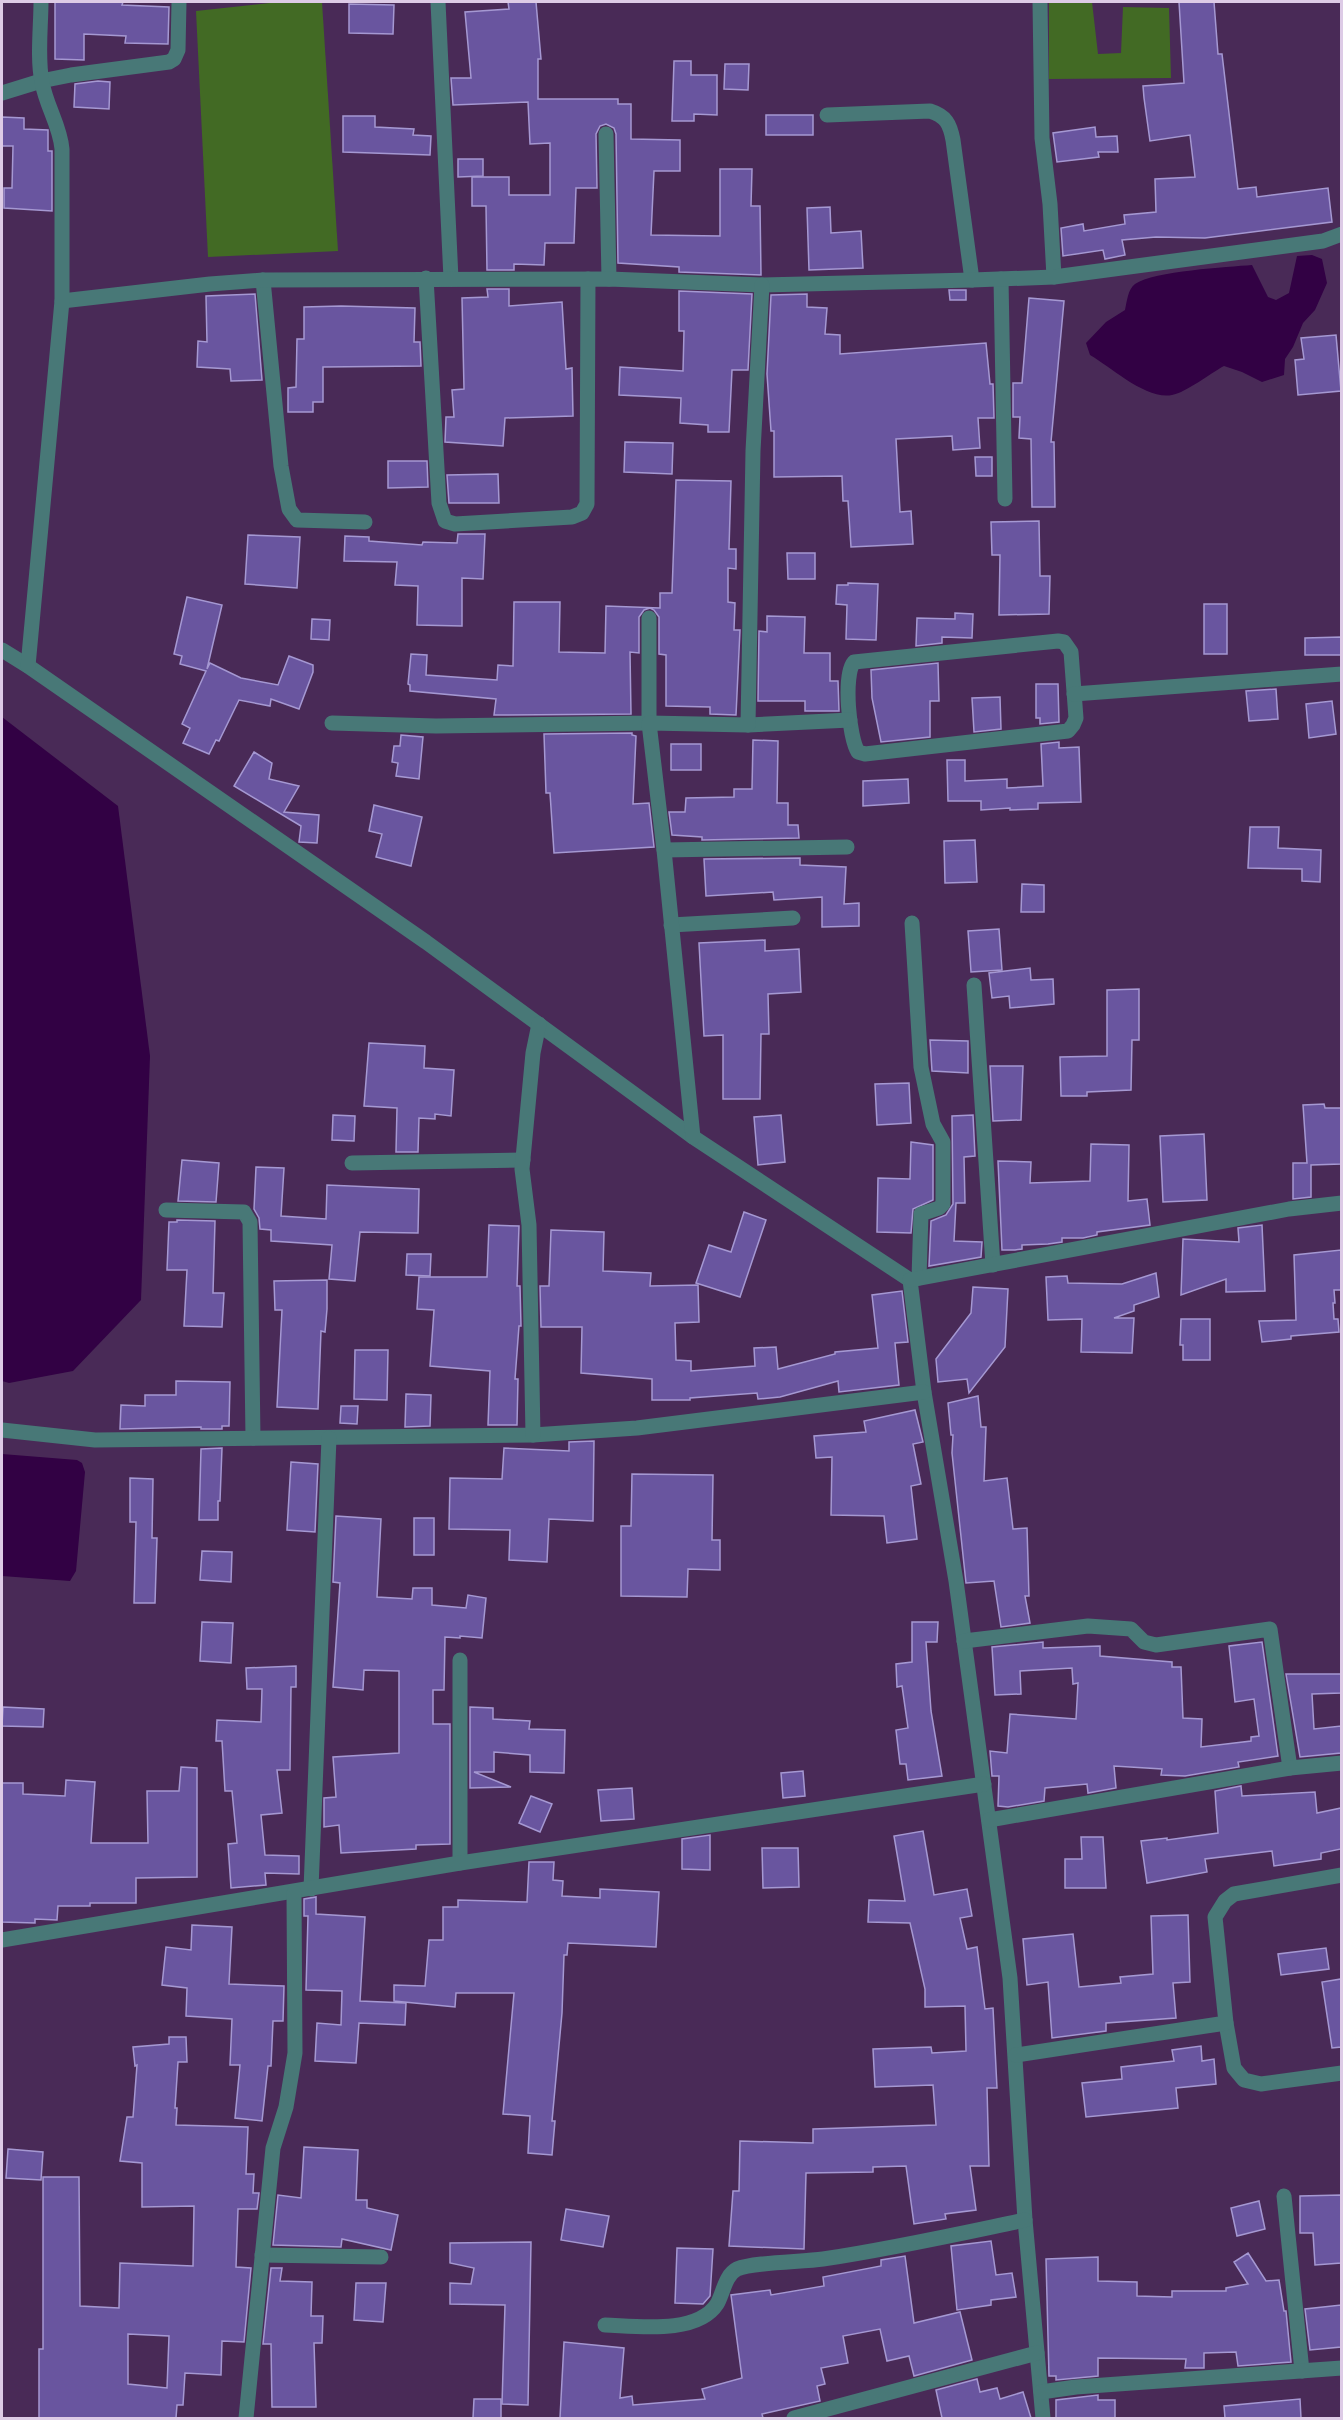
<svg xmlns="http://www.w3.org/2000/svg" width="1343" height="2420" font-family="'Space Grotesk',sans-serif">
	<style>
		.green { fill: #426a24 }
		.water { fill: #320144 }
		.building { fill: #69559f; stroke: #a598d2; stroke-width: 1.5; fill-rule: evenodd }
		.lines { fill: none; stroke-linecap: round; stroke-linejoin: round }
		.minor { stroke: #487877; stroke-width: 15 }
	</style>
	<rect width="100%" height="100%" fill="#492a57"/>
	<g class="green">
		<path d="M279,2H322L338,251L208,257L196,11Z"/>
		<path d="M1049,2H1092L1098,54L1121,53L1123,7L1169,8L1171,78L1049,79Z"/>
	</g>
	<g class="water">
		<path d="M1312,255L1322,259L1327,283L1315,310L1303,323L1293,347L1285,359L1284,375L1262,382L1242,372L1224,366C1209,374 1187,392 1172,395C1146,400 1111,367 1090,355L1086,343L1106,322L1125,310C1127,301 1128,289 1135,284C1154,271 1228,267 1252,265L1268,297L1276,300L1289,293L1297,256Z"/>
		<path d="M2,717L118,806L150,1056L141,1300L73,1371L9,1383L2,1381Z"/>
		<path d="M2,1454L77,1460L82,1463L85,1472L76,1571L70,1581L2,1576Z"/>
	</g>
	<g class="building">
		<path d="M55,2H123L122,5L169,7L168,44L125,43L126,36L84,34V60L55,59Z"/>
		<path d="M508,2H536L541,59H538V99H618V104H631V139L680,140V171H654L651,235L720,236V169H752L751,206H760L761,275L679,272V267L618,263L616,134L614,128L606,124L600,126L596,134L597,188H576L574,243H545L544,265L514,264V270H487L486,206H472V177H509V195H550V143L530,144L528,102L453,105L451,78H471L465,12L509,9Z"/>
		<path d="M1179,2H1214L1218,54H1222L1238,189L1256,187L1257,197L1328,188L1332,222L1205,238L1156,237L1122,240L1125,255L1105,259L1103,250L1063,256L1061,228L1083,224L1084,231L1125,224L1124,215L1156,212L1155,179L1195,177L1190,135L1150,141L1144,98L1143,86L1184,83Z"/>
		<path d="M349,4L394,5L393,34L349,33Z"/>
		<path d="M674,61H691V75H717V115L694,114V121H672Z"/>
		<path d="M725,64H749L748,90L724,89Z"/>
		<path d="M98,81L110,82L109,109L74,107L75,84Z"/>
		<rect x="766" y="115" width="47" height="20"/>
		<path d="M343,116H375V127L414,129L413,135L431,136L430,155L343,152Z"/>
		<path d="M2,117L24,118V129L48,130V151H52V211L4,208V188H12L13,146H2Z"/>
		<path d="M1095,127L1096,137L1117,136L1118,152H1098L1099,157L1057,162L1053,133Z"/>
		<path d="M458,159H483V176L458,177Z"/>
		<path d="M830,207L831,233L861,231L863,268L809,270L807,208Z"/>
		<path d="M487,289H509V306L562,302L566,369L572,368L573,416L505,418L503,446L445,442L446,417H454L452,390L464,389L462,298L488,297Z"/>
		<path d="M949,290H966V300H950Z"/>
		<path d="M679,291L752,294L748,370H732L729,432H708V425L680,423L681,398L619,395L620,367L683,371L684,331H679Z"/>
		<path d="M255,294L262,380L231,381L230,369L197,367L198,341L207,342L206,296Z"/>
		<path d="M807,294V307L827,308L825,334L840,335V354L986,343L990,384H993L994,418H978L980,448L953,450L952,436L896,439L900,512L911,511L913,544L851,547L848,501H843L842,476L774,477V431H771L767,374L771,295Z"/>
		<path d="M1029,298L1064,301L1051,442H1054L1055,507H1032L1031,439L1019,438L1020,417H1013V383H1022Z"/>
		<path d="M341,306L415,308L414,342H420L421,366L323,367V402H313V412H288V388L296,387L297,339H304V307Z"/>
		<path d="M1336,335L1341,391L1298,395L1295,360L1304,359L1301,338Z"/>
		<path d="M625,442L673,443L672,474L624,472Z"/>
		<path d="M975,457H992V476H976Z"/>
		<path d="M388,461H427L428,487L388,488Z"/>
		<path d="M498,474L499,503H449L447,475Z"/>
		<path d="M676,480L731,481L729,549H736V569L728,568V602L735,603L734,630H740L736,715L710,714V707L666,706V655L659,654V617L654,610L650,608L644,610L639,617V653L630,652L631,714L494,715L496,699L410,691V685L408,684L411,654L427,655L426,675L497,680L498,665L513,666L514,602H560L559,652L605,653L606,606L660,608V593H672Z"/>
		<path d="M1039,521L1040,576H1050L1049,614L999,615L1000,555H992L991,522Z"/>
		<path d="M458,534H485L483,579L462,578V626L417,625L418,586L395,585L397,562L344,561L345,536L369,537V541L422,545L423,542L457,543Z"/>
		<path d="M248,535L300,537L297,588L245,584Z"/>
		<path d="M787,553H815V579H788Z"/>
		<path d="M848,583L878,584L876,640L846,639L847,605L836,604L837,585H848Z"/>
		<path d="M187,597L222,605L207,669L210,663L241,678L278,685L289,656L313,665V672L299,709L271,699L270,706L239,700L219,741L216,740L209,754L183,743L190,728L182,724L206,671L180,664L182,656L174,654Z"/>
		<rect x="1204" y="604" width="23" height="50"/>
		<path d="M955,613L973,614L972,638L942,637V643L916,646L917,618L955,619Z"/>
		<path d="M767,616L805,617L804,653H830V681H838L839,711H805V701H758L759,631L767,632Z"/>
		<path d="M312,619L330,620L329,640L311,639Z"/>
		<path d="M1341,637V655H1305V638Z"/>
		<path d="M938,663L939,701H930V737L881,742L872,698L871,670Z"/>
		<path d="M1036,684H1058L1059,722L1040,724V718H1036Z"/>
		<path d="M1276,689L1278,719L1249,721L1246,691Z"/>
		<path d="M1000,697L1001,729L974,732L972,698Z"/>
		<path d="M1332,701L1336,734L1309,738L1306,704Z"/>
		<path d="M632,733V735L636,736L633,804L649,803L654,847L554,853L550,793H546L544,734Z"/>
		<path d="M401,735L423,737L419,779L396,776L398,763L392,762L394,746H400Z"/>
		<path d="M753,740L778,741L777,803H788V825H798L799,838L702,840V837L672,835L669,812H685L686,798L734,797V789H752Z"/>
		<path d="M1059,742V748L1079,747L1081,802L1038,803V809L1010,810V808L981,810V801H948L947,760H965V781L1007,779V788L1043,786L1041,744Z"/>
		<rect x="671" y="744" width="30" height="26"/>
		<path d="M254,752L272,763L269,779L299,786L284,812L319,815L317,843L299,842L301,826L234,786Z"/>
		<path d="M908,779L909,803L863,806V781Z"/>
		<path d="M374,805L422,817L411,866L376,857L382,834L369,831Z"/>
		<path d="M1250,827H1279L1278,848L1321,850L1320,882L1302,881V869L1248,868Z"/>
		<path d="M975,840L977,882L945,883L944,841Z"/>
		<path d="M800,858V865L846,867L844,904L859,903V926L822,927V897L774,900L773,892L706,896L704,859Z"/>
		<path d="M1022,884L1044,885V912H1021Z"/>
		<path d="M999,929L1002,970L971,972L968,931Z"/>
		<path d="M765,940V951L799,949L801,992L768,994L769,1034H761L760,1099H723V1035L704,1036L699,943Z"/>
		<path d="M1030,968L1031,980L1053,979L1054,1004L1010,1008L1009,996L992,998L989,973Z"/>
		<path d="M1139,989V1040H1132L1131,1090L1087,1092V1096H1061L1060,1057L1107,1056V990Z"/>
		<path d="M930,1040L968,1041V1073L932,1071Z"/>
		<path d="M369,1043L425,1046L424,1068L454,1070L451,1116L435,1114V1119L419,1118L418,1152H396L397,1108L364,1106Z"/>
		<path d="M990,1066H1023L1021,1120L993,1121Z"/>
		<path d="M909,1083L911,1123L877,1125L875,1084Z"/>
		<path d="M1324,1104L1325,1108H1341V1164L1311,1165V1197L1293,1199V1163H1307L1303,1105Z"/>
		<path d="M333,1115L355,1116L354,1141L332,1140Z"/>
		<path d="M781,1115L785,1162L758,1165L754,1117Z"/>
		<path d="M973,1115L975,1156L964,1157L965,1203H956L954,1241L982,1242L981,1257L929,1266L931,1221L946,1215L953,1204L952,1116Z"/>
		<path d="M1204,1134L1207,1200L1163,1202L1160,1136Z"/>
		<path d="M911,1142L933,1145V1200L913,1209L911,1233L877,1232L878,1178L910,1179Z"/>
		<path d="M1091,1144L1129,1145L1128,1201L1147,1199L1150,1225L1097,1232V1235L1083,1238H1062V1242L1048,1244L1022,1245V1249L1015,1250H1002L998,1161L1031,1162L1030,1183L1090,1181Z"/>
		<path d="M182,1160L219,1163L216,1202L178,1201Z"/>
		<path d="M256,1167L284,1168L281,1216L326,1219L327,1185L419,1189L418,1233L360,1232L355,1281L329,1279L332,1245L271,1241V1230L260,1229L259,1218L254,1209Z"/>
		<path d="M744,1212L766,1220L740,1297L696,1283L709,1245L731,1252Z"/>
		<path d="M177,1220L215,1221L213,1293H224L222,1327L184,1326L187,1270H167L169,1222H177Z"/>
		<path d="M489,1225L519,1226L517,1286H520L521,1326H519L515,1379H518L517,1425H488L490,1371L430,1366L434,1310L417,1309L419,1277H487Z"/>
		<path d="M1262,1225L1265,1291L1226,1292V1279L1181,1295L1183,1239L1239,1242L1238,1228Z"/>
		<path d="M551,1230L604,1232L603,1271L651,1273L650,1286L698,1285L699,1322L675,1323L676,1360L691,1361V1371L755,1366L754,1348L776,1347L778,1369L835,1354V1352L878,1348L872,1295L902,1291L908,1342L895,1343L899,1385L839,1392L838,1381L780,1397L758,1399L757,1393L690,1398V1400H652V1379L581,1373L582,1327H541L540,1286H549Z"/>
		<path d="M1341,1250V1290H1334L1335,1303H1333L1334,1319H1338L1339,1332L1291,1336V1339L1262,1342L1259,1321L1296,1320L1294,1255Z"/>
		<path d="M407,1254H431L430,1276L406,1275Z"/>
		<path d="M1156,1273L1159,1297L1134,1305V1311L1114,1318H1134L1132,1353L1081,1352L1082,1319L1048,1320L1046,1277L1067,1276L1068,1283L1122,1284Z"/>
		<path d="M327,1280V1309L325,1332L321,1331L318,1409L277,1407L282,1310H275L274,1281Z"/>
		<path d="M973,1287L1008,1289L1005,1347L969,1393L967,1379L938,1382L936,1359L971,1313Z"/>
		<path d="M1181,1319H1210V1360H1183V1345H1180Z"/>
		<path d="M355,1350H388L387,1400L354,1399Z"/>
		<path d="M176,1381L230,1382L229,1426H222V1429H201V1427L120,1429L121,1405L145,1406V1395H176Z"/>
		<path d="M406,1394L431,1395L430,1426L405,1427Z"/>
		<path d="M978,1396L981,1427H986L984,1481L1007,1478L1013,1529L1027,1528L1029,1596H1025L1030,1623L1001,1627L994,1581L966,1583L952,1453L953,1435H951L948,1403Z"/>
		<path d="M341,1406H358L357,1424L340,1423Z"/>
		<path d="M915,1410L923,1442L913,1444L921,1484L911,1486L917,1539L887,1543L884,1516L831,1515L832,1457L816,1458L814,1436L866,1432L864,1421Z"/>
		<path d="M594,1441L593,1521L549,1519L547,1562L509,1560L510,1530L449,1529L450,1478L502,1479L504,1448L569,1451V1442Z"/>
		<path d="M222,1448L220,1501H218V1520H199L201,1449Z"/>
		<path d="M291,1462L318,1464L315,1532L287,1530Z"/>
		<path d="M632,1474L713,1475L712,1540H720V1570L688,1569L687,1597L621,1596V1526H631Z"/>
		<path d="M130,1478L153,1479L152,1538H157L155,1603H134L136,1522H130Z"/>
		<path d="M336,1516L381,1519L377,1597L412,1599L413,1588H432V1605L466,1608L468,1595L486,1598L482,1638L460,1636V1638L445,1637L444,1690H433V1724H450V1844L416,1845V1849L341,1853L339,1825L324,1827V1798L336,1797L333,1757L399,1753V1671L364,1670L363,1690L333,1687L340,1583L333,1582Z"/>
		<rect x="414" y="1518" width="20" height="37"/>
		<path d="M202,1551L232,1552L231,1582L200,1580Z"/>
		<path d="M202,1622L233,1623L231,1663L200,1661Z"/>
		<path d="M912,1622H938L937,1642H926L931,1711L942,1776L908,1780L906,1764H900L896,1730L908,1728L902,1686L897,1687L896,1664L912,1662Z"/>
		<path d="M1043,1642V1648L1100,1646V1656L1172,1662V1667H1181L1183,1718L1202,1719L1201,1747L1251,1741V1737L1259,1736L1254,1699L1235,1702L1229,1646L1262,1642L1278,1756L1238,1762L1239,1767L1185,1776L1161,1775L1162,1769L1114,1766L1116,1788L1088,1793L1087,1784L1045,1788L1044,1801L1008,1807L998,1806L999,1776H992L990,1751L1007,1753L1010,1714L1076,1719L1078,1683L1073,1684L1072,1668L1020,1671L1021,1694L995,1695L992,1647Z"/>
		<path d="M296,1666V1687H291L290,1770H277L282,1813L261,1815L265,1855L299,1856V1874L265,1873L266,1885L231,1888L228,1844L237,1843L232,1791H225L222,1741H216L217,1720L261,1722L262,1689H247L246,1668Z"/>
		<path d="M1286,1674H1341V1693L1312,1694L1314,1729L1341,1726V1753L1300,1757Z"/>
		<path d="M3,1707L44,1709L43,1727L2,1726Z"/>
		<path d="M470,1707L493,1708V1719L530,1721L529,1729L565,1730L564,1773L530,1772V1755L494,1752V1772H474L511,1787L470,1788Z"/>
		<path d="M181,1767L197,1768V1877L136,1878V1903H90V1906H58L57,1920L35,1919V1923L2,1922V1783H23V1794L65,1796L66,1780L95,1782L91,1843H148L147,1791H179Z"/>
		<path d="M803,1771L805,1796L783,1798L781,1773Z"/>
		<path d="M1241,1786L1242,1796L1315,1792L1317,1813L1341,1808V1849L1321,1853V1859L1274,1866L1272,1851L1205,1859L1207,1872L1147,1883L1141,1841L1167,1838V1840L1218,1833L1215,1791Z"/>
		<path d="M632,1788L634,1819L601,1821L598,1790Z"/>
		<path d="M531,1796L552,1804L540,1832L519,1823Z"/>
		<path d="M923,1831L934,1895L967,1889L972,1916L960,1918L967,1949L977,1947L985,2009L993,2008L997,2088H987L989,2166H970L976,2210L945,2214L946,2219L914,2224L906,2166L873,2167V2172L806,2173L804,2249L729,2246L733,2191H739L740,2141L813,2143V2129L936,2125L933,2085L875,2087L873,2049L931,2047L932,2053L966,2051L965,2006L925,2007V1989L910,1923L868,1922L869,1900L905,1901L894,1836Z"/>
		<path d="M710,1835V1870L682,1869V1839Z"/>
		<path d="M1081,1837H1103L1106,1888H1065V1859H1082Z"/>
		<path d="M762,1848H798L799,1887L763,1888Z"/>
		<path d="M529,1862H554L553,1880L563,1881L562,1896L600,1898V1889L659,1892L656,1947L568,1943L567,1955H564L562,2013L552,2121H555L552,2155L528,2153L530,2116L503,2114L514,1993H456L455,2007L394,2001V1985L425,1986L429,1940H443V1907H458V1900L527,1902Z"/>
		<path d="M316,1897V1914L365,1917L360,2001L406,2003L405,2025L359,2023L356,2063L315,2061L317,2023L341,2025L342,1991L306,1990L308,1916H304V1899Z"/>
		<path d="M1188,1915L1190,1982L1173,1983L1176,2018L1106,2023V2031L1052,2038L1048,1982L1027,1985L1023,1939L1073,1934L1079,1987L1121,1983L1120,1977L1153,1974L1151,1916Z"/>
		<path d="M192,1925L232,1927L229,1984L284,1986L283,2021H273L271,2066H268L262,2121L235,2118L240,2065H230L232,2019L186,2016L187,1988L162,1985L166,1947L191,1950Z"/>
		<path d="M1326,1948L1329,1969L1281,1975L1278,1954Z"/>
		<path d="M1341,1979V2047L1332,2048L1322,1982Z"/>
		<path d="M169,2037H186L187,2062H178L175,2108H177L176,2125L248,2127L246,2174H254L253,2193H259L257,2209H238L236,2267L251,2268L244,2342L222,2341L221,2375L185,2373L183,2405H177L176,2418H39V2349H43V2177H79L80,2306L119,2308L120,2263L193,2266L194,2206L142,2207V2163L120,2161L127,2117H133L137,2065L135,2066L133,2047L169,2044ZM128,2334L169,2336L167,2388L128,2384Z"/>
		<path d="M1201,2046L1202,2061L1214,2059L1216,2084L1176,2088L1178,2108L1086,2117L1082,2083L1122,2079L1121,2067L1174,2061L1172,2050Z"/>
		<path d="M304,2147L358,2150L356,2200H367V2208L398,2215L391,2250L342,2239L341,2247L273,2245L278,2195L301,2198Z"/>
		<path d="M8,2149L43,2152L41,2180L6,2178Z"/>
		<path d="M1341,2195V2263L1315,2265L1313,2233H1300V2196Z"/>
		<path d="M1259,2201L1265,2229L1237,2236L1231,2208Z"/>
		<path d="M566,2209L609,2216L603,2247L561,2240Z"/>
		<path d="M991,2241L996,2275L1012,2273L1016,2297L991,2300V2305L957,2310L951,2246Z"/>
		<path d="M531,2242L528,2405L502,2404L505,2305L450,2304V2283L471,2284L474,2268L450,2263V2243Z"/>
		<path d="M677,2248L713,2249L710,2296L703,2304L675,2303Z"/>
		<path d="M1248,2253L1266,2281L1279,2280L1284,2311H1286L1291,2362L1238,2366L1236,2352L1204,2353V2368H1185L1186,2359L1098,2358V2376L1056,2380V2376H1049L1046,2259L1098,2257V2281L1137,2282V2296L1172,2297V2291H1226V2288L1248,2284L1234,2262Z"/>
		<path d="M905,2256L914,2323L960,2312L972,2360L914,2376L909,2356L887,2361L880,2329L843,2336L848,2363L821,2368L825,2384L817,2386L820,2401L762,2414L763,2418H560L564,2342L624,2348L620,2398L632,2396L633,2405L705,2399L702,2389L742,2378L731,2295L770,2290L771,2295L824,2286L823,2277L881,2266V2260Z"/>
		<path d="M271,2268H282L280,2281L312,2282L311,2316H323L322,2343H314L316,2407H272L271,2344H263Z"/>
		<path d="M356,2283H386L383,2322L354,2320Z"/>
		<path d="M1341,2305V2347L1310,2350L1305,2309Z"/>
		<path d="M977,2379L980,2392L997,2388L1000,2399L1023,2392L1031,2418H942L936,2390Z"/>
		<path d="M1098,2395V2400H1115V2418H1056V2400Z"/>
		<path d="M474,2399H501V2418H473Z"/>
		<path d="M1300,2399L1301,2418H1225L1224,2406Z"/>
	</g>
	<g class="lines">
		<g class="minor">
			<path d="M438,2L451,279"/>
			<path d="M1040,2L1042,138L1050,204L1054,277"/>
			<path d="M2,93L41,81L71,75L169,62L174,59L178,50L179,2"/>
			<path d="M827,115L930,111C946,116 950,124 953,140L972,280"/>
			<path d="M606,134L609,279"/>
			<path d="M426,278L439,503L445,521L455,524L572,517L582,513L587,504L588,279"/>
			<path d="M1001,279L1005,499"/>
			<path d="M263,280L281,466L289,509L297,520L365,522"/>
			<path d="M62,301L210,284L263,280L609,279L762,285L972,280L1054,277L1323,241L1342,234"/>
			<path d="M1058,641L1064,642L1071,652L1076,718L1073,725L1068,731L865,754L858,752C849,738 843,675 854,662Z"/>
			<path d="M2,650L28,666L426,942L693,1137L910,1280L924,1392L956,1581L1010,1978L1025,2220L1043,2418"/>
			<path d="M28,666L62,301V149C60,125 46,106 42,82C37,58 41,26 41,2"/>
			<path d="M1074,694L1342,674"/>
			<path d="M332,723L436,726L649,723V618"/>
			<path d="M748,725L850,720"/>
			<path d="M664,850L847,847"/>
			<path d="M912,923L921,1067L933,1124L943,1142V1204L939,1208L921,1214L919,1278"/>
			<path d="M671,925L793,918"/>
			<path d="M974,985L993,1265"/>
			<path d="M693,1137L664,850L649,723L748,725L753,451L762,285"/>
			<path d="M352,1163L523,1160"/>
			<path d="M166,1210L244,1212L250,1222L253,1438"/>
			<path d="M910,1280L1289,1209L1342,1203"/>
			<path d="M2,1430L95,1440L533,1435L637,1428L924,1392"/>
			<path d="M533,1435L529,1225L522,1169L533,1053L539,1024"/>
			<path d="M964,1641L1088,1626L1131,1629L1144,1642L1156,1645L1270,1629L1290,1768"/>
			<path d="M460,1660V1863"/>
			<path d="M989,1820L1290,1768L1342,1763"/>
			<path d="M311,1889L329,1438"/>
			<path d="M2,1940L460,1863L984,1784"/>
			<path d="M1226,2023L1234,2068L1244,2080L1261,2084L1342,2073"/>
			<path d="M1016,2055L1226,2023L1215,1917L1225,1901L1234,1894L1342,1875"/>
			<path d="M1284,2196L1302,2371"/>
			<path d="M262,2255L381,2257"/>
			<path d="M605,2325C636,2326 697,2335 717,2304C723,2294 725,2275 737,2269C754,2262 802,2262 823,2259C891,2249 958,2234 1025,2220"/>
			<path d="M1041,2392L1076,2387L1342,2368"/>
			<path d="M246,2418L273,2148L286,2107L295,2053L294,1893"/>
			<path d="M794,2418L1037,2353"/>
		</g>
	</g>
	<rect width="1343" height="2420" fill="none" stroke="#ddcbe6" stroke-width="6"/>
</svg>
